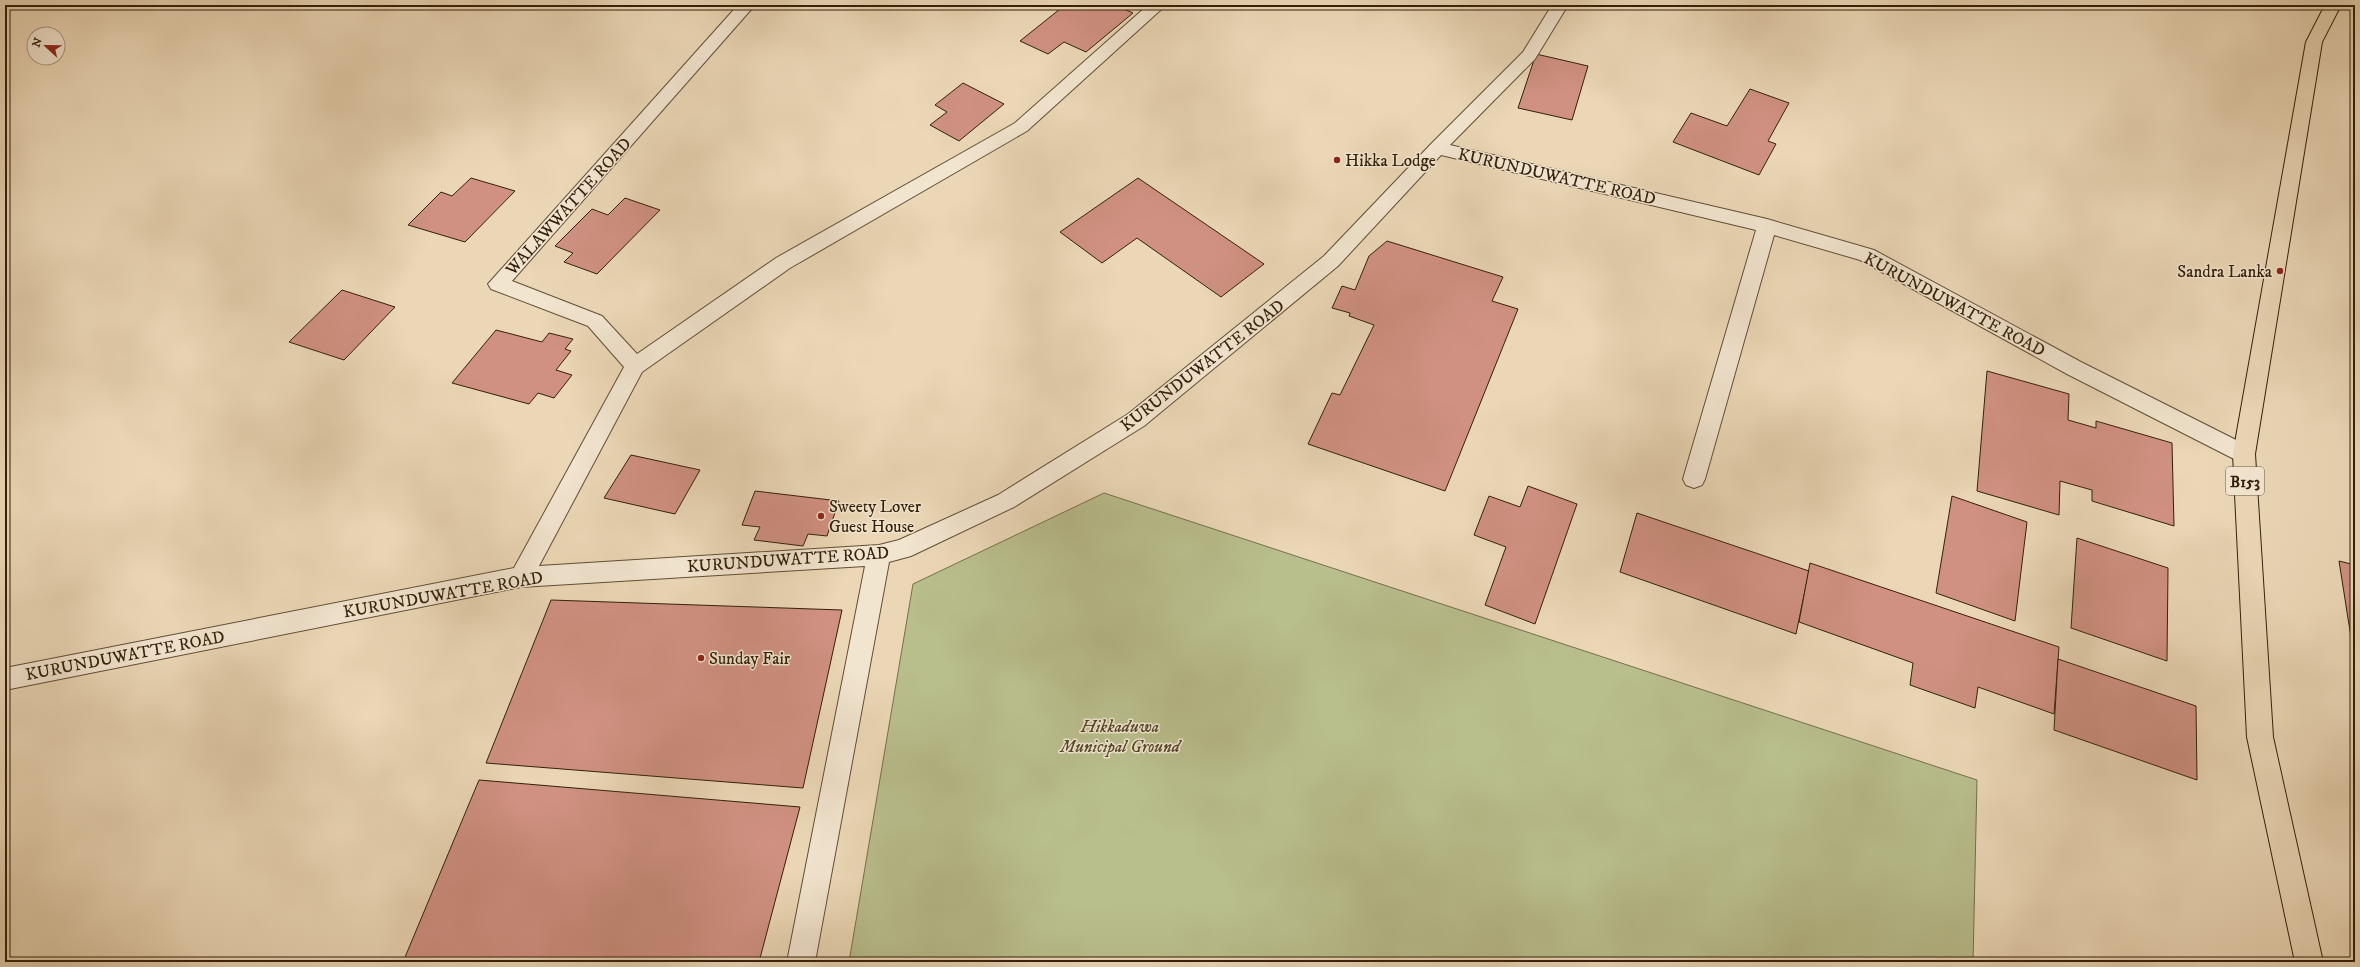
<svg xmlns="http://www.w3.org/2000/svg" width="2360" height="967" font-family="'IM FELL DW Pica',serif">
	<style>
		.green { fill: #b9be8d; stroke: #766f4c }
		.building { fill: #d09182; stroke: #33200a }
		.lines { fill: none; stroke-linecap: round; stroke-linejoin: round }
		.minor-casing { stroke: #614e35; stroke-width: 2 }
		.primary-casing { stroke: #33200a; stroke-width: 2 }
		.minor { fill: #f2e5d0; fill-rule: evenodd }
		.primary { fill: #ebd7b6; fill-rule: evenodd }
		.poi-dot { fill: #8f2418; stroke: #f2e5d0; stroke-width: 1.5 }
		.labels { text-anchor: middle; stroke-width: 3; stroke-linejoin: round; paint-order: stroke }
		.shield { fill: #f2e5d0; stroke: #6c5b45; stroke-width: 1 }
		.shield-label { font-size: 16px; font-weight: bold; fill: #33200a }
		.poi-label { font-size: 17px; fill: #33200a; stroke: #f2e5d0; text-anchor: start }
		.street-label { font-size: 17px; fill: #33200a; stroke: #f2e5d0 }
		.park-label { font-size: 17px; font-style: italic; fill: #54482b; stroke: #f2e5d0 }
	</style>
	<rect width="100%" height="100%" fill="#ebd7b6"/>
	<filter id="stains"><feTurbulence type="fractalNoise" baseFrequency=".005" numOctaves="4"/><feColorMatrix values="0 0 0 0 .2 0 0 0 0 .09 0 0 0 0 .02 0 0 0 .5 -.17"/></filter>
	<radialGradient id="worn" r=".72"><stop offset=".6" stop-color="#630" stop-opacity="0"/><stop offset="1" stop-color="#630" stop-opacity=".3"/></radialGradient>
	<path class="green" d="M1104,493L1977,780L1973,962H849L913,584Z"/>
	<g class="building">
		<path d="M1065,5H1115L1133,13L1086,52L1064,42L1048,54L1020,41Z"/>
		<path d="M1536,54L1588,66L1572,120L1518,108Z"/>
		<path d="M963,83L1004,104L959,141L930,125L947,112L935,105Z"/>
		<path d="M1750,89L1789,103L1768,141L1776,144L1759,175L1673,142L1691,113L1727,126Z"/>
		<path d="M471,178L515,191L465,242L408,225L441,192L452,196Z"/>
		<path d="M1138,178L1264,264L1221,297L1137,238L1102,263L1060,232Z"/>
		<path d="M625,198L660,210L597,274L564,262L573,253L555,246L592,209L608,215Z"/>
		<path d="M1387,241L1503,277L1492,301L1518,309L1445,491L1308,444L1332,393L1340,395L1374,325L1349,316L1350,313L1332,308L1342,286L1355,290L1369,256Z"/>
		<path d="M342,290L395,307L344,360L289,342Z"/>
		<path d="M496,330L542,342L549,333L573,339L565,349L571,351L556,370L572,375L554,398L538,393L529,404L452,383Z"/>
		<path d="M1987,371L2069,394L2068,420L2096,428V421L2172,443L2174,526L2092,501V490L2060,481L2059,515L1977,491Z"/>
		<path d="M631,455L700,470L675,514L604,498Z"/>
		<path d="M1528,486L1577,504L1535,624L1485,605L1506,547L1474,535L1489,496L1520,507Z"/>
		<path d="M755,491L839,501L827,536L808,534L803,546L754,540L760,527L742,525Z"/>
		<path d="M1952,496L2027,522L2015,621L1936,593Z"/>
		<path d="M1637,513L1809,571L1796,634L1620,572Z"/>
		<path d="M2077,538L2168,568L2167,661L2071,628Z"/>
		<path d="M2339,561L2355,565V650H2353Z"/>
		<path d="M1810,563L2059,647L2054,714L1978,687L1975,708L1910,685L1913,663L1799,622Z"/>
		<path d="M551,600L842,610L803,788L486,763Z"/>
		<path d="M2058,659L2196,706L2197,780L2054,730Z"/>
		<path d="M479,780L800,807L759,962H403Z"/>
	</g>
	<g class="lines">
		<g class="minor-casing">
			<path id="minor" d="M738,5H755L512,281L602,316L637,354L776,258L1015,123L1148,5H1166L1027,131L790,268L642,372L539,566L879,545L899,540L998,495L1128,414L1324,256L1431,144L1523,52L1552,5H1568L1535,59L1450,145L1767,219L1874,250L2081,362L2252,448L2255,454L2252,460L2244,463L2236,460L2067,374L1860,260L1774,235L1705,479L1702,485L1694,488L1686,485L1683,479L1756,230L1441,155L1338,266L1144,426L1014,507L911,556L889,562L815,962H787L865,566L521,587L5,690V668L514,568L624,367L588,326L491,289L488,284Z"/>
		</g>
		<g class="primary-casing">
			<path id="primary" d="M2325,5H2341L2322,42L2255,454L2273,737L2323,962H2295L2247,737L2233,454L2306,42Z"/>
		</g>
		<use href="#minor" class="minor"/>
		<use href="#primary" class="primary"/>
	</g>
	<g class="poi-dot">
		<circle cx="1337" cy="160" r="4"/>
		<circle cx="2280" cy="271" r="4"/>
		<circle cx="821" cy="516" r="4"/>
		<circle cx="701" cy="658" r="4"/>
	</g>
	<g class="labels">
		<rect class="shield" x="2226" y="467" width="38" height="28" rx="3"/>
		<g class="shield-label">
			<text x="2245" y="487">B153</text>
		</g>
		<g class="poi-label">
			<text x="1345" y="166">Hikka Lodge</text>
			<text x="2272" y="277" text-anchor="end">Sandra Lanka</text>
			<text x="829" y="512">Sweety Lover<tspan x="829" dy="20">Guest House</tspan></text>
			<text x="709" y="664">Sunday Fair</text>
		</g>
		<g class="street-label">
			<text transform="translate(1557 176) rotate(13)" y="6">KURUNDUWATTE ROAD</text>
			<text transform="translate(568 206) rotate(-48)" y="6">WALAWWATTE ROAD</text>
			<text transform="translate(1955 304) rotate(28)" y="6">KURUNDUWATTE ROAD</text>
			<text transform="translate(1202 365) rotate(-38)" y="6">KURUNDUWATTE ROAD</text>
			<text transform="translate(788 559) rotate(-4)" y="6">KURUNDUWATTE ROAD</text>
			<text transform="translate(443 594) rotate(-10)" y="6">KURUNDUWATTE ROAD</text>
			<text transform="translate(125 655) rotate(-11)" y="6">KURUNDUWATTE ROAD</text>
		</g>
		<g class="park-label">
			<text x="1120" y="732">Hikkaduwa<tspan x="1120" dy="20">Municipal Ground</tspan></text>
		</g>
	</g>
	<rect width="2360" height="967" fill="none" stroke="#ebd7b6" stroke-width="20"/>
	<rect x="6" y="6" width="2348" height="955" fill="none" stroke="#33200a" stroke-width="2"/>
	<rect x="10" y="10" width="2340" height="947" fill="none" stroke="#33200a"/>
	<g transform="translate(46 46) rotate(292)"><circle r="19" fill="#f2e5d0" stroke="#a69681"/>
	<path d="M0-3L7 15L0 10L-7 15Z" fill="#8f2418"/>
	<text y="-6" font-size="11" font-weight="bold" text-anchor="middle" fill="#33200a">N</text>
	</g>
	<rect width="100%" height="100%" filter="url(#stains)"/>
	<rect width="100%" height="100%" fill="url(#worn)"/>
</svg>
